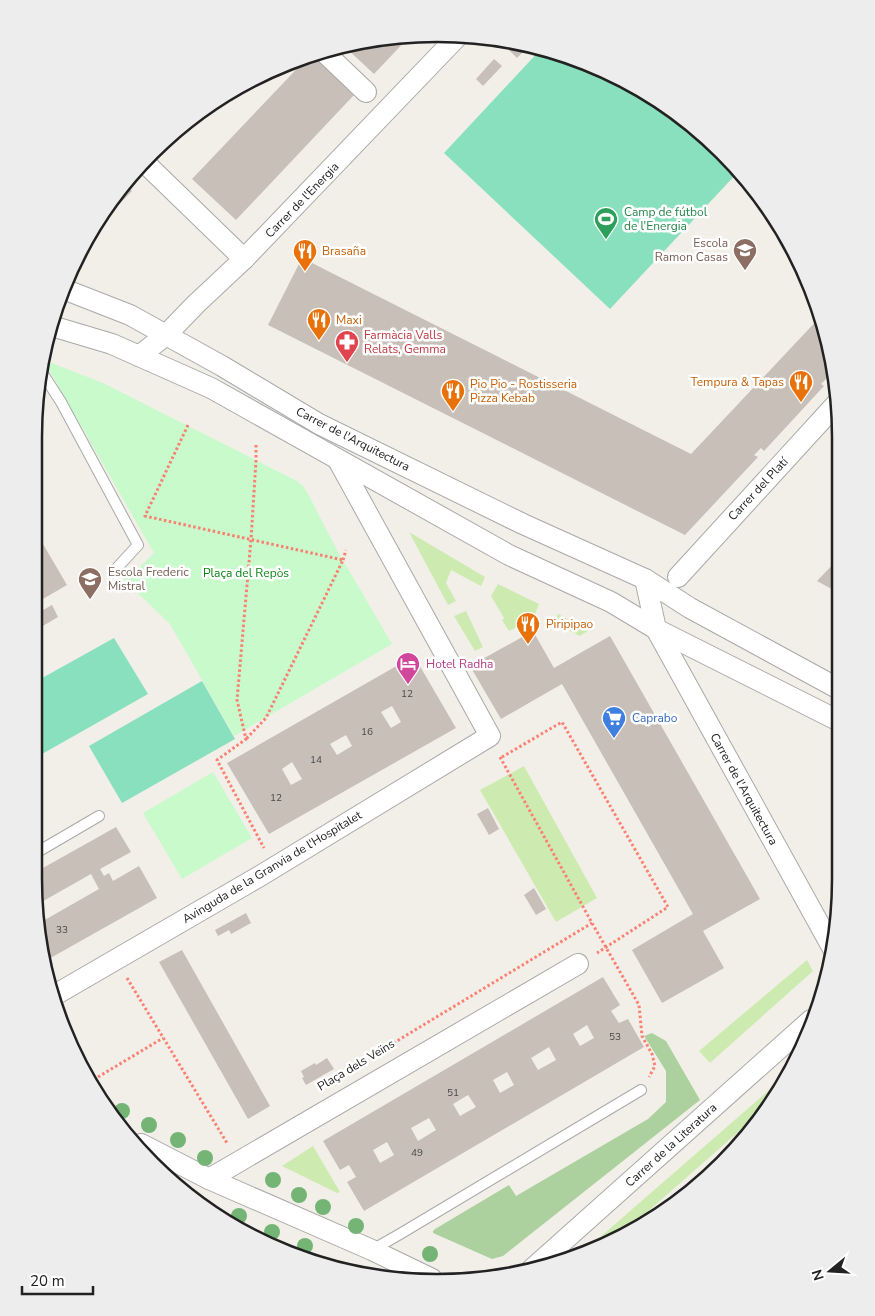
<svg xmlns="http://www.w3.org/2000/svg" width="875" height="1316" font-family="'Nunito Sans',sans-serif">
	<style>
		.grass { fill: #cdebb0 }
		.forest { fill: #add19e }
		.park { fill: #c8facc }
		.pitch { fill: #88e0be }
		.building { fill: #c7bfb8; fill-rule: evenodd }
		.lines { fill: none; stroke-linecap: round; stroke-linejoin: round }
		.lane-casing { stroke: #a9a9a9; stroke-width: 12 }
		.street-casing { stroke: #a9a9a9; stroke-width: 22 }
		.path { stroke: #fa8072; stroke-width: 3; stroke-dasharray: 2.5 2.5; stroke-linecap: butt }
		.lane { stroke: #fff; stroke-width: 10 }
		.street { stroke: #fff; stroke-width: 20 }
		.tree { fill: #74b475 }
		.labels { text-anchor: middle; stroke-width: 5; stroke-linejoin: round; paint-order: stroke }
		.number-label { font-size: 10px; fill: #4b4948 }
		.street-label { font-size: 12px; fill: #222; stroke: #fff }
		.leisure-label { font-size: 12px; fill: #27864d; stroke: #fff; text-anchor: start }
		.education-label { font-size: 12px; fill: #785e54; stroke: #fff; text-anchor: end }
		.food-label { font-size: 12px; fill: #c56008; stroke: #fff; text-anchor: start }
		.health-label { font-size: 12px; fill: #be3a42; stroke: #fff; text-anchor: start }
		.park-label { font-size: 12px; fill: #0c8416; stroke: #fff }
		.hotel-label { font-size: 12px; fill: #b23c85; stroke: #fff; text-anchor: start }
		.shop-label { font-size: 12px; fill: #366cbe; stroke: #fff; text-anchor: start }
		.rim { fill: none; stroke: #222; stroke-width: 2.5 }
	</style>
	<rect width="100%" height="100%" fill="#f2efe9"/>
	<g class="grass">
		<path d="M409,532L485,577L481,586L451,570L446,583L456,601L448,605Z"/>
		<path d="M498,584L539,604L533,619L509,631L502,620L504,618L491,596Z"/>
		<path d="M466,611L483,647L475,651L454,616Z"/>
		<path d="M558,614L589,630L580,636L554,623Z"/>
		<path d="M524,766L597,898L556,922L480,790Z"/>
		<path d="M807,960L813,971L710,1063L699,1051Z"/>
		<path d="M791,1071L757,1121L753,1119L645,1214L651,1218L748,1134L741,1145L640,1228L584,1251Z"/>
		<path d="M313,1146L340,1192L337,1193L282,1166Z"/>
	</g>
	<path class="forest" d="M652,1033L666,1041L700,1100L503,1256L492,1259L433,1233V1231L435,1229L509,1185L516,1196L648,1119L666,1102V1071L644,1036Z"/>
	<g class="park">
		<path d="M49,362L103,383L297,481L303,486L308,494L337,550L392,644L234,736L170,624L120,576L127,568L138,569L154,553L49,370Z"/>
		<path d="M213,772L252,838L182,879L143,813Z"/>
	</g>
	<g class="pitch">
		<path d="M541,49L568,55L640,88L704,134L739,171L610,309L444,153Z"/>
		<path d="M114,638L148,694L35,758V682Z"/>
		<path d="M202,681L235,739L122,803L89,746Z"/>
	</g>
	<g class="building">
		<path d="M411,35L374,74L344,46L358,43Z"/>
		<path d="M509,42L529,46L517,58L505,46Z"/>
		<path d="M312,55L354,95L236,220L192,179L309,56Z"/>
		<path d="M494,59L502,66L483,86L476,79Z"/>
		<path d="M125,185L132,191L110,214L108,211Z"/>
		<path d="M302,258L691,454L821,316L828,333L834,375L830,380L827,378L821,384L824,386L764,451L761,448L754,455L758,457L685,535L268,325Z"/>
		<path d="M43,544L67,585L36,603V548Z"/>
		<path d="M840,557L839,593L817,581Z"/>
		<path d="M52,605L58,617L36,630V614Z"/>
		<path d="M533,631L554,668L610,636L760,899L703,931L724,968L662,1003L632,950L693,914L562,684L501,719L470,666Z"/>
		<path d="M414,656L456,728L269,834L227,763ZM392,706L401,722L391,728L381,712ZM346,735L352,746L337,755L330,744ZM292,762L302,779L291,785L282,769Z"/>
		<path d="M488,808L499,829L489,835L477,814Z"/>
		<path d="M116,827L131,852L100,869L104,876L109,873L113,881L139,866L157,898L47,960L40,916L43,921L99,889L91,874L38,904L34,873Z"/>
		<path d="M534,888L546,909L536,915L524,895Z"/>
		<path d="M246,913L251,923L231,934L229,930L218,936L215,930Z"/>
		<path d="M182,950L270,1106L248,1119L159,962Z"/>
		<path d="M603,977L620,1005L611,1011L619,1023L628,1019L644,1047L364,1211L347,1182L356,1177L349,1165L340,1170L323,1141ZM587,1025L594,1038L580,1046L573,1034ZM549,1047L556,1060L538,1070L531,1058ZM507,1072L514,1085L500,1093L493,1080ZM468,1095L476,1107L460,1116L453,1104ZM429,1118L436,1130L418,1141L411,1128ZM387,1142L394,1155L380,1163L373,1150Z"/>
		<path d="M327,1058L334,1069L306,1085L302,1078L304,1077L301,1071L315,1063L316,1065Z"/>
	</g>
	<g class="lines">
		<g class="lane-casing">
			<g id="lane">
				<path d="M41,371L61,402L138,545L114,571"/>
				<path d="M34,854L99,816"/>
				<path d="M372,1250L400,1234L641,1090"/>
			</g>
		</g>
		<g class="street-casing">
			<g id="street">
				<path d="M323,51L366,92"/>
				<path d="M144,162L244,259"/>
				<path d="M66,290L130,315L222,366L319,424L523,524L645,579L690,608L839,689"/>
				<path d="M55,327L112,344L211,388L509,555L611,602L656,629L839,721"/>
				<path d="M139,356L166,335L196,304L244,259L458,36"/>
				<path d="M678,577L839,401"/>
				<path d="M645,579L656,629L833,949"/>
				<path d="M53,996L260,876L490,736L338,460"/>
				<path d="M141,1144L209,1179L372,1250L432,1279"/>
				<path d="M209,1179L578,964"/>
				<path d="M531,1270L811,1020"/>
			</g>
		</g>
		<g class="path">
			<path d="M188,425L145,516L343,560L266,718L246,739"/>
			<path d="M256,445V460L251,539L237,700L246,739L217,760L264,848"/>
			<path d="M343,560L346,550"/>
			<path d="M500,757L592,923L639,1005L642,1036L652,1054L655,1066L649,1077"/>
			<path d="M502,757L562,722L668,907L597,953"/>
			<path d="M127,978L227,1143"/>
			<path d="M372,1056L592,923"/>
			<path d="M98,1077L163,1038"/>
		</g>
		<use href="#lane" class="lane"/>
		<use href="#street" class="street"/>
	</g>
	<g class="tree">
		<circle cx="122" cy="1111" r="8"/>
		<circle cx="149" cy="1125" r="8"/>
		<circle cx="178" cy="1140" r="8"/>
		<circle cx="205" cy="1158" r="8"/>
		<circle cx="273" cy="1180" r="8"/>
		<circle cx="299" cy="1195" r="8"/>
		<circle cx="323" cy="1207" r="8"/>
		<circle cx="239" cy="1216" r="8"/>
		<circle cx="356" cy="1226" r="8"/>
		<circle cx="272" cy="1232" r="8"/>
		<circle cx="305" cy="1246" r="8"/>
		<circle cx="430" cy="1254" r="8"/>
	</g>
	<defs>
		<g id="stadium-pin" transform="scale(1.25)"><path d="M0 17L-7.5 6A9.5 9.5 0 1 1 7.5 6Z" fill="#2e9e5b" stroke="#fff"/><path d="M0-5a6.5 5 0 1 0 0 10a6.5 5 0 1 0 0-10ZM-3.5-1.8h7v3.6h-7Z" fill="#fff"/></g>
		<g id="school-pin" transform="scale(1.25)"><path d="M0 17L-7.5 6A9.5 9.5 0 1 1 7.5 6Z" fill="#8d6e63" stroke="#fff"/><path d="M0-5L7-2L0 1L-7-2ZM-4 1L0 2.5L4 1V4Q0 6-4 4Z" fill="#fff"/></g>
		<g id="restaurant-pin" transform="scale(1.25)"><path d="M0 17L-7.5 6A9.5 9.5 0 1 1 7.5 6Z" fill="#e8710a" stroke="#fff"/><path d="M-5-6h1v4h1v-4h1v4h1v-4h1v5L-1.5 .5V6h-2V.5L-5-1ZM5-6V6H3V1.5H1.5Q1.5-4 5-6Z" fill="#fff"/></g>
		<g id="pharmacy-pin" transform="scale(1.25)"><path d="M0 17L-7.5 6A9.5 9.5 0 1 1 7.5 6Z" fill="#e0444e" stroke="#fff"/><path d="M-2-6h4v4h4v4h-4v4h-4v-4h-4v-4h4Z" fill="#fff"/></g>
		<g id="hotel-pin" transform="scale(1.25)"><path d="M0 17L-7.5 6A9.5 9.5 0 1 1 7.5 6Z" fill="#d1479c" stroke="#fff"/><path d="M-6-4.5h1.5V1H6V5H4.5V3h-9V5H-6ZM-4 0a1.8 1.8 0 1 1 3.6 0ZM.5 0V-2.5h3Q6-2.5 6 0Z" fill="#fff"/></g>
		<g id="supermarket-pin" transform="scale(1.25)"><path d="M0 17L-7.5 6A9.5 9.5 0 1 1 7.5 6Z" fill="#3f7fe0" stroke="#fff"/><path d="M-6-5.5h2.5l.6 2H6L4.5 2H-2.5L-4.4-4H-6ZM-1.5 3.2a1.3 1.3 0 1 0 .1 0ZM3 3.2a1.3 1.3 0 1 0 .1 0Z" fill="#fff"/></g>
	</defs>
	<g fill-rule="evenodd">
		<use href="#stadium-pin" x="606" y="219"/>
		<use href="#school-pin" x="745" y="250"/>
		<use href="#restaurant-pin" x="305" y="251"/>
		<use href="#restaurant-pin" x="319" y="320"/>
		<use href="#pharmacy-pin" x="347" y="342"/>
		<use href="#restaurant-pin" x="801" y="382"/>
		<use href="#restaurant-pin" x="453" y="391"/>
		<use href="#school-pin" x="90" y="579"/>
		<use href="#restaurant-pin" x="528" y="624"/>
		<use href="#hotel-pin" x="408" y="664"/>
		<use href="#supermarket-pin" x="614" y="718"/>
	</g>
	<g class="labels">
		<g class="number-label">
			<text x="407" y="697">12</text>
			<text x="367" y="735">16</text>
			<text x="316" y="763">14</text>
			<text x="276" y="801">12</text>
			<text x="62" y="933">33</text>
			<text x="615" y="1040">53</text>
			<text x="453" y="1096">51</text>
			<text x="417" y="1156">49</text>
		</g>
		<g class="street-label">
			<text transform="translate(302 200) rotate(-46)" y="4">Carrer de l'Energia</text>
			<text transform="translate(353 439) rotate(27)" y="4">Carrer de l'Arquitectura</text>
			<text transform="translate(758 489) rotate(-47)" y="4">Carrer del Platí</text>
			<text transform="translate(744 789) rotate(61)" y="4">Carrer de l'Arquitectura</text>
			<text transform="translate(272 867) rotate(-31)" y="4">Avinguda de la Granvia de l'Hospitalet</text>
			<text transform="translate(356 1065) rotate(-31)" y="4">Plaça dels Veïns</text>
			<text transform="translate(671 1145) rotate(-42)" y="4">Carrer de la Literatura</text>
		</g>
		<g class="leisure-label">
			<text x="624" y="216">Camp de fútbol<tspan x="624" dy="14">de l'Energia</tspan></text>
		</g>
		<g class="education-label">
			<text x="728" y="247">Escola<tspan x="728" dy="14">Ramon Casas</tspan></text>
			<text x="108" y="576" text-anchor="start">Escola Frederic<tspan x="108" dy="14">Mistral</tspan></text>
		</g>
		<g class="food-label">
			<text x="322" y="255">Brasaña</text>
			<text x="336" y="324">Maxi</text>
			<text x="784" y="386" text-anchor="end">Tempura &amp; Tapas</text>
			<text x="470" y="388">Pio Pio - Rostisseria<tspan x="470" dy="14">Pizza Kebab</tspan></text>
			<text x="546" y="628">Piripipao</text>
		</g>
		<g class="health-label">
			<text x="364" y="339">Farmàcia Valls<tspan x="364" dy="14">Relats, Gemma</tspan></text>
		</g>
		<g class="park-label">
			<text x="246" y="577">Plaça del Repòs</text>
		</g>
		<g class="hotel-label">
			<text x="426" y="668">Hotel Radha</text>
		</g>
		<g class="shop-label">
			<text x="632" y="722">Caprabo</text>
		</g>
	</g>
	<path d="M0 0H875V1316H0ZM437 42H437A395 395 0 0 1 832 437V879A395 395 0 0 1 437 1274H437A395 395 0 0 1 42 879V437A395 395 0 0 1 437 42Z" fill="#ededed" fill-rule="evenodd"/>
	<path class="rim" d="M437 42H437A395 395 0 0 1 832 437V879A395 395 0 0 1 437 1274H437A395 395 0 0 1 42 879V437A395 395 0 0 1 437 42Z"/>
	<g transform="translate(830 1271) rotate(252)" stroke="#ffffff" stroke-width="4" paint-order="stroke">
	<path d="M0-4L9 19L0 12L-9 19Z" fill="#222222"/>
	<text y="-8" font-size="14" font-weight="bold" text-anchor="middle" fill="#222222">N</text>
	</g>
	<path d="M22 1286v8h71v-8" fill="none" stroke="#222222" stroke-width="2.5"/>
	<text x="30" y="1286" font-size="15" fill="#222222" stroke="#ffffff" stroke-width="4" paint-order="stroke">20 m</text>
</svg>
